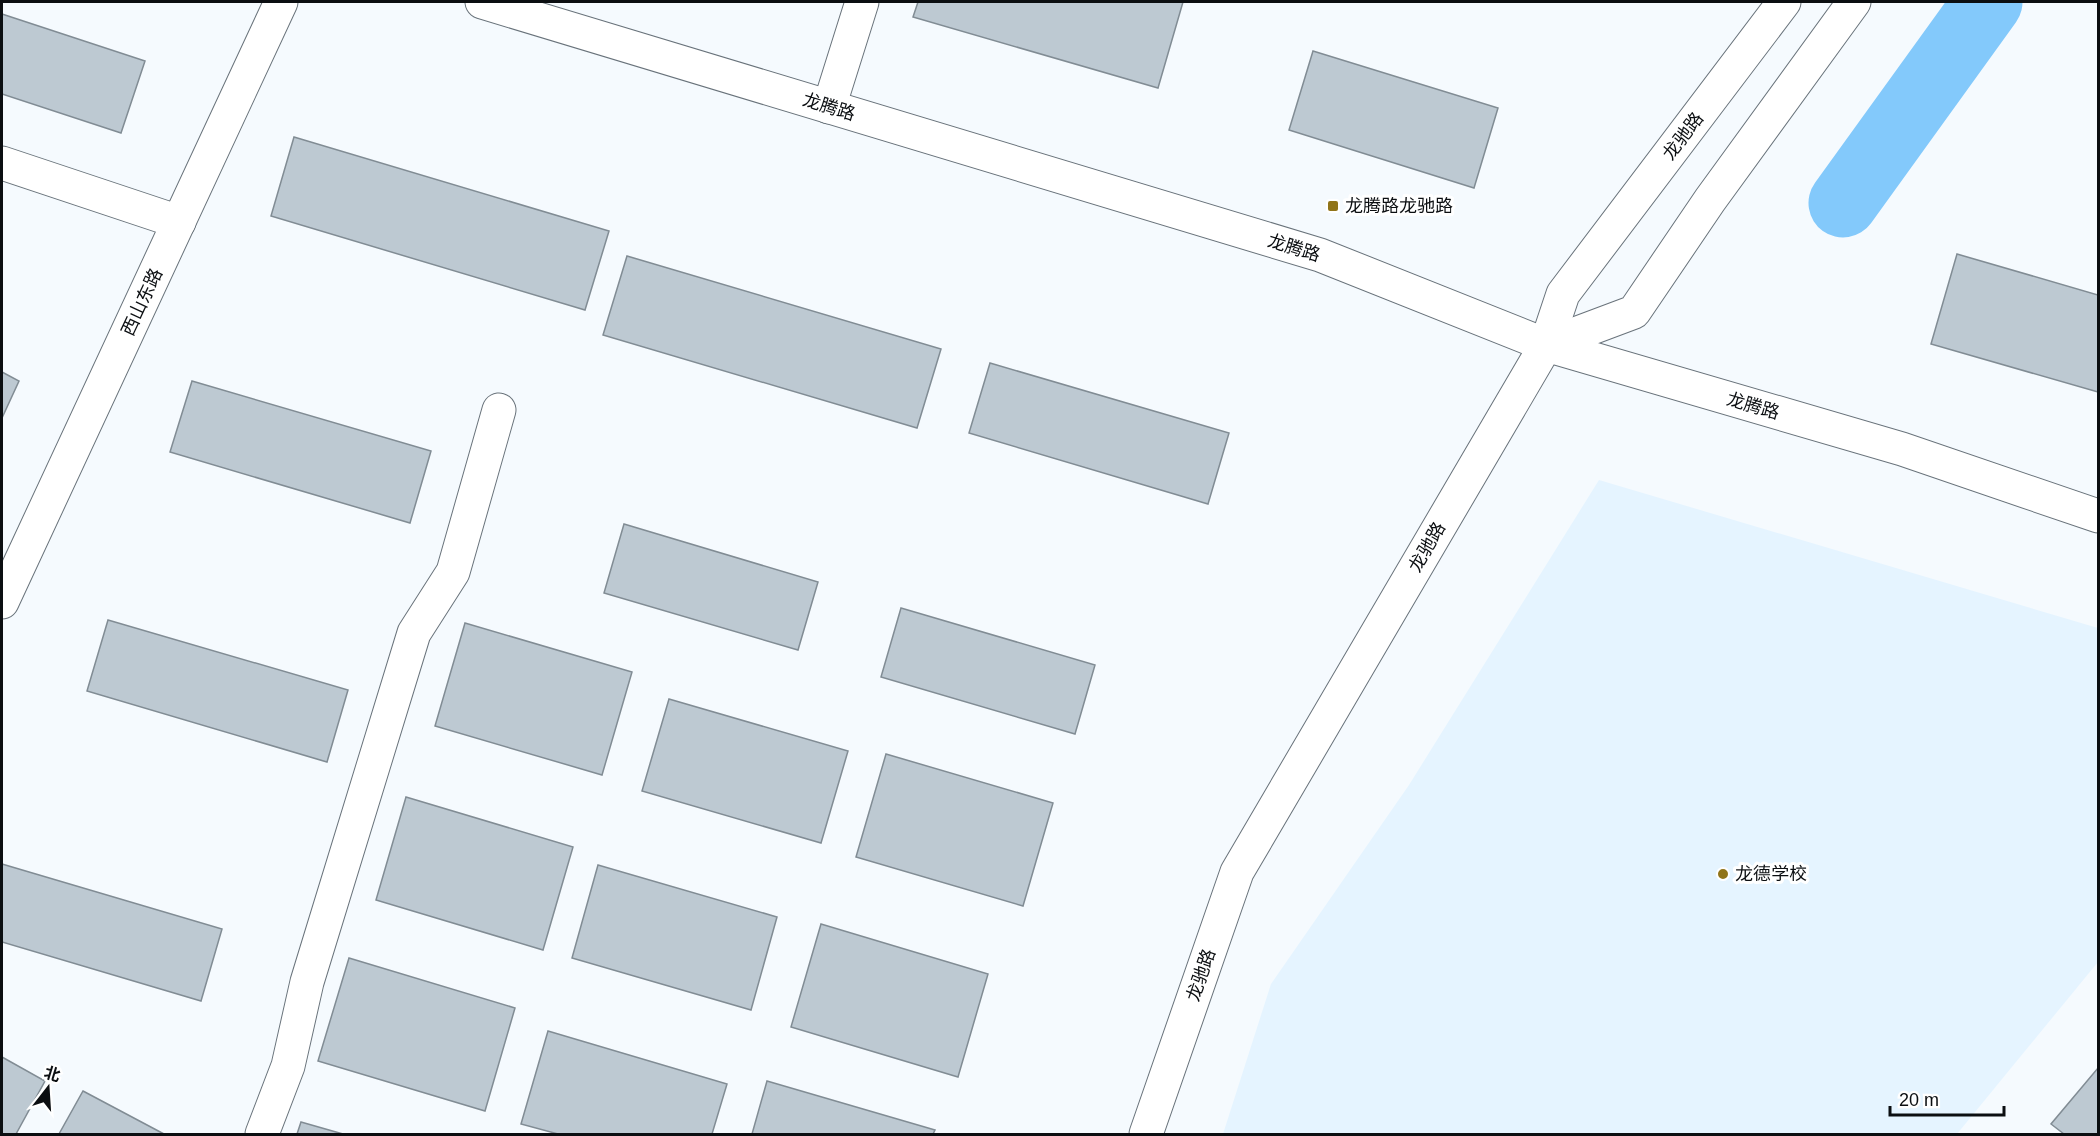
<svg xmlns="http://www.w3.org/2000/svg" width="2100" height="1136" font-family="Arial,'Noto Sans SC',sans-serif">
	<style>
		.built { fill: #e5f4ff }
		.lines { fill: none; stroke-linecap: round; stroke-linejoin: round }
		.river { stroke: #83c9fb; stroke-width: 69 }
		.building { fill: #bdc9d2; stroke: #818c94; stroke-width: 1.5 }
		.street-casing { stroke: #69737b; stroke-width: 35 }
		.secondary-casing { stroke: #69737b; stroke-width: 35 }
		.street { stroke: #fff; stroke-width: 33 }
		.secondary { stroke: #fff; stroke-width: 33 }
		.poi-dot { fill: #907419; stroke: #fff; stroke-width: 2 }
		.labels { text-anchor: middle; stroke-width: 6; stroke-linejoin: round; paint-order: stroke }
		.street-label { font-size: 18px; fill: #0b0e11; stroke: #fff }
		.poi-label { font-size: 18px; fill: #0b0e11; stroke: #fff; text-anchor: start }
	</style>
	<rect width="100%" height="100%" fill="#f5fafe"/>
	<path class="built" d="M1599,480L2098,628V962L1957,1134H1223L1271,984L1409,785Z"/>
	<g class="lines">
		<path class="river" d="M1843,203L1988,2"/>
	</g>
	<g class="building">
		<path d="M918,2H1183L1158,88L913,17Z"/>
		<path d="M2,14L145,61L121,133L2,94Z"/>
		<path d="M1313,51L1498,108L1474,188L1289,130Z"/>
		<path d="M294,137L609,231L585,310L271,216Z"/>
		<path d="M1957,254L2098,295V392L1931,344Z"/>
		<path d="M627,256L941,349L917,428L603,335Z"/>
		<path d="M990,363L1229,433L1208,504L969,433Z"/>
		<path d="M2,372L19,381L2,418Z"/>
		<path d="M192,381L431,451L410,523L170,452Z"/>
		<path d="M624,524L818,582L798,650L604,593Z"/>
		<path d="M901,608L1095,665L1075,734L881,677Z"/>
		<path d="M108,620L348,690L327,762L87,691Z"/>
		<path d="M465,623L632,672L602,775L435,726Z"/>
		<path d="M669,699L848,751L821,843L642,791Z"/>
		<path d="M886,754L1053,803L1023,906L856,857Z"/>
		<path d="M406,797L573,847L543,950L376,900Z"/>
		<path d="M2,864L222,929L201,1001L2,942Z"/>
		<path d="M598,865L777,917L751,1010L572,958Z"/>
		<path d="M821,924L988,974L958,1077L791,1027Z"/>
		<path d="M349,958L515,1008L485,1111L318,1061Z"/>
		<path d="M548,1031L727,1084L712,1134H558L521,1124Z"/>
		<path d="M2,1057L45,1081L16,1134H2Z"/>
		<path d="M2098,1068V1134H2064L2051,1124Z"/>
		<path d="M767,1081L935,1130L933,1134H752Z"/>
		<path d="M83,1091L164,1134H59Z"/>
		<path d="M301,1122L343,1134H297Z"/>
	</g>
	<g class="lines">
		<g class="street-casing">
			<g id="street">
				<path d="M829,107L862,2"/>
				<path d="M2,163L179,222"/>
				<path d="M262,1134L288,1066L307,982L414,633L453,572L499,410"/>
			</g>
		</g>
		<g class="secondary-casing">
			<g id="secondary">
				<path d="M482,2L1320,255L1546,345L1902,449L2098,516"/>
				<path d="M1546,345L1634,312L1710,200L1854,2"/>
				<path d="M2,602L281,2"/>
				<path d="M1146,1134L1237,872L1546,345L1563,294L1784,2"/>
			</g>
		</g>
		<use href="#street" class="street"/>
		<use href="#secondary" class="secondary"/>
	</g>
	<g class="poi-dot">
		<rect x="1327" y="200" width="12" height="12" rx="3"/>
		<circle cx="1723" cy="874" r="6"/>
	</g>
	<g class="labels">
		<g class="street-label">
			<text transform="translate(829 107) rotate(17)" y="6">龙腾路</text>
			<text transform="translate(1683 136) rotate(-53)" y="6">龙驰路</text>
			<text transform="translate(1294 248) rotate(17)" y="6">龙腾路</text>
			<text transform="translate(142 302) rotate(-65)" y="6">西山东路</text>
			<text transform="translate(1753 406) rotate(16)" y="6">龙腾路</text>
			<text transform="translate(1427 547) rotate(-60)" y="6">龙驰路</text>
			<text transform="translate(1201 975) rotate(-71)" y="6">龙驰路</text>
		</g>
		<g class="poi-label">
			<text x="1345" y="212">龙腾路龙驰路</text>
			<text x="1735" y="880">龙德学校</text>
		</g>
	</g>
	<rect width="2100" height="1136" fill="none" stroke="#0b0e11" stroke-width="6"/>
	<g transform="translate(48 1088) rotate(17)" stroke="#ffffff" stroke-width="4.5" paint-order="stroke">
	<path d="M0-4.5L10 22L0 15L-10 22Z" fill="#0b0e11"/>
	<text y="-9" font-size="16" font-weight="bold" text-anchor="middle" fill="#0b0e11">北</text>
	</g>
	<path d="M1890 1106v9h114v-9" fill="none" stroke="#0b0e11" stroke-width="3"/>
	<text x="1899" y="1106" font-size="18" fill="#0b0e11" stroke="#ffffff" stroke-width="4.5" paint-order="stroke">20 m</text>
</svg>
